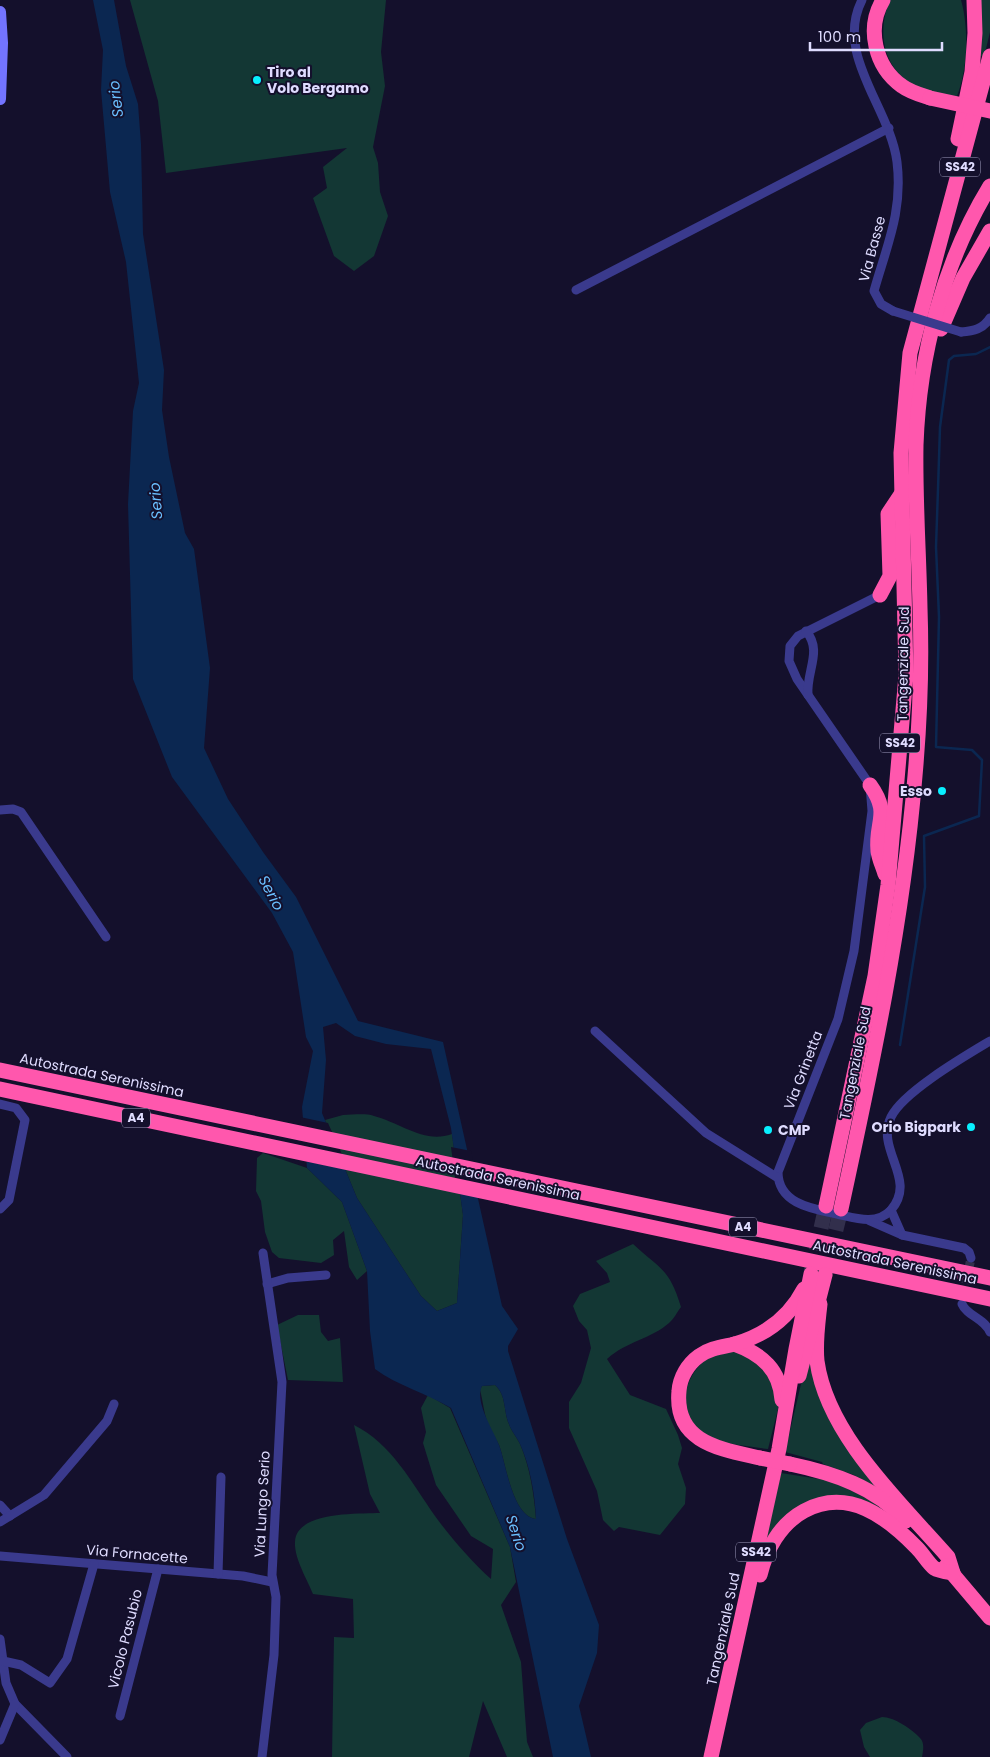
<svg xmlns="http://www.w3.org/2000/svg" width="990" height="1757" font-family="Poppins,sans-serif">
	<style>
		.green { fill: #133734 }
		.water { fill: #0b2751; fill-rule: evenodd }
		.pier { fill: #14102c }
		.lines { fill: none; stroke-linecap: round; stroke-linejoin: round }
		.stream { stroke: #0b2751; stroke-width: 2.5 }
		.street-tunnel { stroke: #322f4c; stroke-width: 9; stroke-dasharray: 9 4.5; stroke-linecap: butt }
		.highway-tunnel { stroke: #322f4c; stroke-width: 15; stroke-dasharray: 15 8; stroke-linecap: butt }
		.street { stroke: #3a3a8d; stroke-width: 9 }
		.secondary { stroke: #7374ff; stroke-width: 12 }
		.highway { stroke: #ff57ad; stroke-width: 15 }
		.street-bridge { stroke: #3a3a8d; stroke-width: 9 }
		.highway-bridge { stroke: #ff57ad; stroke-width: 15 }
		.poi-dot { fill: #08efff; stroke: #14102c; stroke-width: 2 }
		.labels { text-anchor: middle; stroke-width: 4; stroke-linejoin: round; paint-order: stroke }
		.shield { fill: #14102c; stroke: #a29fc0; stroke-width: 1 }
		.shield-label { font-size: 12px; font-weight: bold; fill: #dfdcff }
		.poi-label { font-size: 14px; font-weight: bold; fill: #dfdcff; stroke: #14102c; text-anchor: start }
		.street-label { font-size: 14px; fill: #dfdcff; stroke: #14102c }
		.water-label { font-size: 15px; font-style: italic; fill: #6abfff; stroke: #14102c }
	</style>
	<rect width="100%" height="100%" fill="#14102c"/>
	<g class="green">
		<path d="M130,0H386L381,52L385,86L373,147L378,163L380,192L388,216L374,256L354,271L334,256L313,198L327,188L323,167L347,148L166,173L158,101Z"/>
		<path d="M890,0H961C969,28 968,69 957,96C942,94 926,92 912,84C882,66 877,30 890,0Z"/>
		<path d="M979,0H990V32L984,57L977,55Z"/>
		<path d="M343,1115C353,1115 365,1113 374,1116C401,1123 424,1144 452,1134L463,1215L457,1303L437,1311L421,1296L357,1198L325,1120Z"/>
		<path d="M263,1153L307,1168L342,1202L367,1271L357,1280L349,1267L344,1231L333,1240L334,1255L321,1263L279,1258L272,1252L265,1232L261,1201L256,1191L257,1158Z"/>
		<path d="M633,1244C661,1270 669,1268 681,1307C677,1312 674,1319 669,1323C651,1339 627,1341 607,1359L630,1395L666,1409L678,1435L682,1448L678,1464L686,1488L685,1504L660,1535L619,1527L614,1531L603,1520L597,1491L569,1428V1402L581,1383L591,1348L587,1330L579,1321L573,1306L580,1294L610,1282L607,1273L596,1261Z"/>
		<path d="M298,1315H319L321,1332L328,1341L340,1338L343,1382L288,1380L277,1325Z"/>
		<path d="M809,1350L812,1364L884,1492L854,1475L823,1464L822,1462L785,1452Z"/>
		<path d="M735,1351L763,1364L778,1398V1409L768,1449C749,1446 725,1445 708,1436C673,1419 682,1376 709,1357C715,1352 727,1352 735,1351Z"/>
		<path d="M495,1385C507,1396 503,1410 509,1424C511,1431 517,1437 520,1444C530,1467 534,1494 536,1519C512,1516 506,1463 499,1445C496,1438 491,1432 488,1424C484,1414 483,1401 480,1390L482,1386Z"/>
		<path d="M428,1395L450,1408L510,1547L516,1582L501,1605L521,1662L527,1742L533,1757H507L483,1701L469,1757H332L334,1637L354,1638L353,1599L313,1594C307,1579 294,1558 295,1542C296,1511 358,1514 380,1513L370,1494L354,1425C391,1443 412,1483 435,1516C451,1538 471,1561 491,1579L493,1549L471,1536L436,1485L423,1443L426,1432L421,1408Z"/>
		<path d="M781,1473L819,1479L820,1478C843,1486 864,1495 883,1510L829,1499L765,1544Z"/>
		<path d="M882,1717C894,1717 912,1729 920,1738C925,1743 923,1751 922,1757H870L864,1747L860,1730L866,1723Z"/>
	</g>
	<path class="water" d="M93,0H114L126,66L138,104L141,144L143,234L164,370L162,410L169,457L185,533L194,549L210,668L204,748L228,799L263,852L296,897L358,1021L443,1042L502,1306L518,1329L508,1346V1351L567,1539L599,1625L597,1653L579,1706L591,1757H553L510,1547L451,1408C426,1393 398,1386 375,1369L370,1331L367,1271L342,1202L307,1168L302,1107L313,1051L306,1037L293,952L272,913L172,777L133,679L128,504L133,411L139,383L126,262L110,192L101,90L103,50ZM336,1023L355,1036L386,1044L431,1049L451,1128L463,1215L457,1303L437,1311L421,1296L357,1198L322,1113L326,1060L323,1027ZM495,1385C507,1396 503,1410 509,1424C511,1431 517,1437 520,1444C530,1466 535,1494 536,1519C512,1516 506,1463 499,1445C494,1431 474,1402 482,1386Z"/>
	<g class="pier">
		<path d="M300,1117L328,1123L349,1170L304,1161Z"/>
		<path d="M451,1147L471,1151L481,1197L457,1193Z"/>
	</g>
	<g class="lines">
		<path class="stream" d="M900,1045L925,887L924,836L979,816L982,760L972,750L936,747L939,617L936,547L938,489L940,427L949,360L954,356L976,354L990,347"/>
		<path class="street-tunnel" d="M963,1297L971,1258"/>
		<g class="highway-tunnel">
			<path d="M811,1273L826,1206"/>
			<path d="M825,1275L841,1209"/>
		</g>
		<g class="street">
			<path d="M862,0C834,55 890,107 897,162C903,211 887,245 874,291L881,304L893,311"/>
			<path d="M576,290L889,128"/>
			<path d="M961,332C974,331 983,329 990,318"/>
			<path d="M880,595L798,636L790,646L789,661L797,679L870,785L872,811L854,951L838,1019L778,1172C778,1204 813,1209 837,1214C855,1218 876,1226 891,1210C918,1179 875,1150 891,1117C903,1092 965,1056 990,1041"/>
			<path d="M806,631C823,651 806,671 808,695"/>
			<path d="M0,810L13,809L21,812L106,937"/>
			<path d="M595,1031L706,1133L778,1178"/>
			<path d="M0,1104L16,1108L25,1120L9,1200L0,1209"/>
			<path d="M870,1221L902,1235L891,1210"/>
			<path d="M902,1235L964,1248L969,1252L971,1258"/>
			<path d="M267,1284L288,1278L326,1275"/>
			<path d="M962,1304C967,1316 984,1318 990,1332"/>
			<path d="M0,1505L10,1516"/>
			<path d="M0,1522L44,1495L107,1421L114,1404"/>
			<path d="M0,1556L243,1576L272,1582"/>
			<path d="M218,1574L221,1477"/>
			<path d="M0,1639L6,1683L15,1704L67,1757"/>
			<path d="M3,1661L21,1665L50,1683L67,1659L94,1564"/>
			<path d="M120,1716L158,1569"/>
			<path d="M0,1740L15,1704"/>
			<path d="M262,1757L274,1655L276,1597L272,1575L282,1382L263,1253"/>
		</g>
		<path class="secondary" d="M0,12L2,43L0,99"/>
		<g class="highway">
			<path d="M883,0C866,28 875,67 902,86C910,92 921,95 930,98"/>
			<path d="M958,139L972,72L975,33L974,0"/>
			<path d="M941,329L963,278L990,231"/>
			<path d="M880,595L890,576L888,514L902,493"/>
			<path d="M870,785C891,814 875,821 878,851C879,859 883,867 885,874"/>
			<path d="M0,1070L990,1278"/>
			<path d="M0,1089L990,1299"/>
			<path d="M826,1206L875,976L888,885L906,675L901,453L910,353L990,56"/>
			<path d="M841,1209C872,1066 903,922 915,776C920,720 922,664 920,608C919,554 915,500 916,445C919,356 943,263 990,186"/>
			<path d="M820,1304C818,1323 815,1342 817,1361C827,1435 900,1502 948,1557L953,1573"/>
			<path d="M734,1344C762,1354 780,1370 782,1400"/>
			<path d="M799,1376L825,1275"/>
			<path d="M760,1458C721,1449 674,1443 679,1391C680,1377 688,1364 699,1356C710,1348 722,1347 735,1344C766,1335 789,1318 804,1289"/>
			<path d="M790,1464C833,1473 876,1487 906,1521"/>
			<path d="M946,1566L990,1618"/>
			<path d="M760,1575C766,1550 780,1524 804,1511C848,1487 887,1517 917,1548C923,1554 928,1563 934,1568C939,1571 947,1572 953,1573"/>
			<path d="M711,1757L779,1449L796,1349L811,1274"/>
		</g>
		<path class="street-bridge" d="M893,311L961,332"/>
		<g class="highway-bridge">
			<path d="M930,98L990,111"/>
			<path d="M760,1458L790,1464"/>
		</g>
	</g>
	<g class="poi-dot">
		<circle cx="257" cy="80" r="5"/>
		<circle cx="942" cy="791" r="5"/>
		<circle cx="971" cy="1127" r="5"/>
		<circle cx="768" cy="1130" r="5"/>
	</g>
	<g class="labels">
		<g class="shield">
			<rect x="940" y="157.5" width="40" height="19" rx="4"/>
			<rect x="880" y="733.5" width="40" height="19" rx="4"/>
			<rect x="122" y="1108.5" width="28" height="19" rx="4"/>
			<rect x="729" y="1217.5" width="28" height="19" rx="4"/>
			<rect x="736" y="1542.5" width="40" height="19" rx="4"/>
		</g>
		<g class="shield-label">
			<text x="960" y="171">SS42</text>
			<text x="900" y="747">SS42</text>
			<text x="136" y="1122">A4</text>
			<text x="743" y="1231">A4</text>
			<text x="756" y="1556">SS42</text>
		</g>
		<g class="poi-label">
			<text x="267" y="77">Tiro al<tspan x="267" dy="16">Volo Bergamo</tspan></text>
			<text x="932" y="796" text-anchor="end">Esso</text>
			<text x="961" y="1132" text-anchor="end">Orio Bigpark</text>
			<text x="778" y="1135">CMP</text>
		</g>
		<g class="street-label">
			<text transform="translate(872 249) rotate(-75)" y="5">Via Basse</text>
			<text transform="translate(903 664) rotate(-89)" y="5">Tangenziale Sud</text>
			<text transform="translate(855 1063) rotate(-79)" y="5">Tangenziale Sud</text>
			<text transform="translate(803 1070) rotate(-69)" y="5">Via Grinetta</text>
			<text transform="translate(102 1075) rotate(12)" y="5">Autostrada Serenissima</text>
			<text transform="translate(498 1178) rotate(12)" y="5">Autostrada Serenissima</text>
			<text transform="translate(895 1262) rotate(12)" y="5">Autostrada Serenissima</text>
			<text transform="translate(262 1504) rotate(-87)" y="5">Via Lungo Serio</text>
			<text transform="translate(137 1554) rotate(5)" y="5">Via Fornacette</text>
			<text transform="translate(723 1629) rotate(-78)" y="5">Tangenziale Sud</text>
			<text transform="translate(125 1639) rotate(-76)" y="5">Vicolo Pasubio</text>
		</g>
		<g class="water-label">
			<text transform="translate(116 99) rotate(-97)" y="5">Serio</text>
			<text transform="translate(156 501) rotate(-94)" y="5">Serio</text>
			<text transform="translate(271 893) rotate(62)" y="5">Serio</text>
			<text transform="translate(516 1533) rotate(72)" y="5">Serio</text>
		</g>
	</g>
	<path d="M810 42v8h132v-8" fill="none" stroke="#dfdcff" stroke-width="2.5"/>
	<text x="818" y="42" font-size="15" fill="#dfdcff" stroke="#14102c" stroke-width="4" paint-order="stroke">100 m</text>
</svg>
